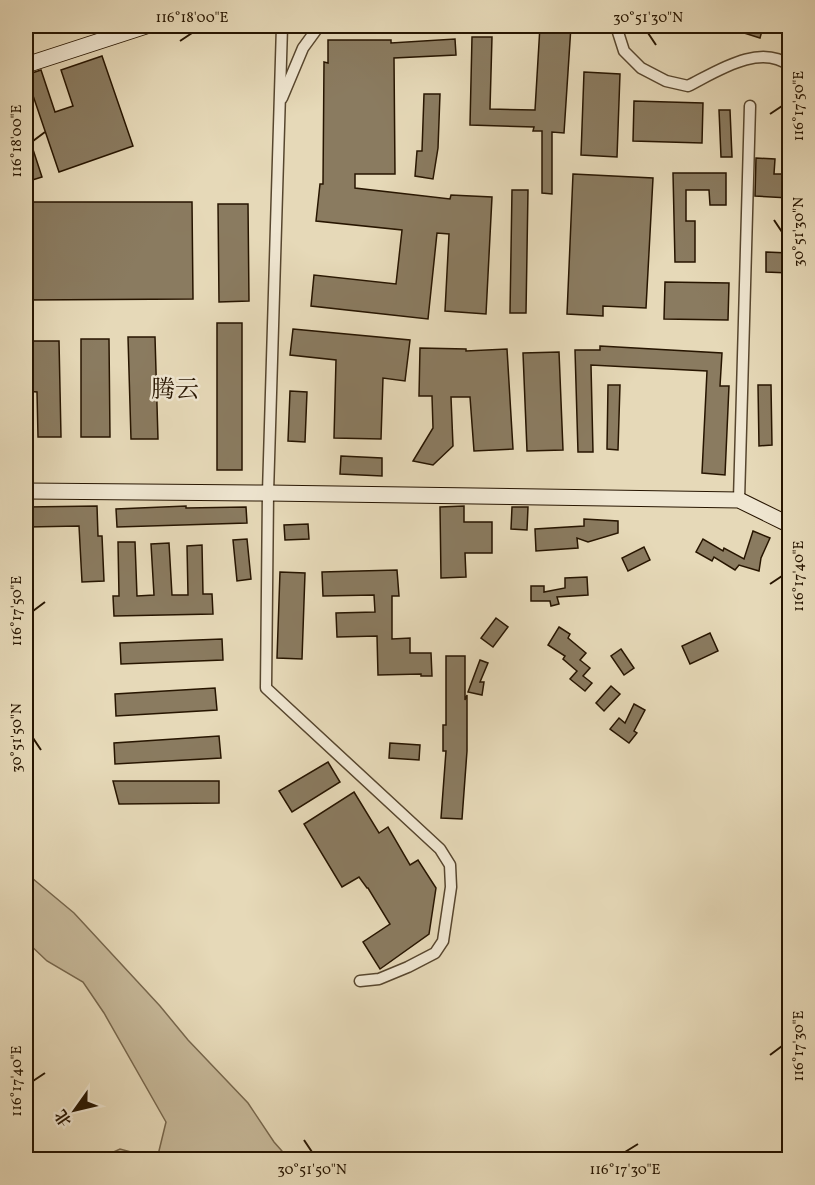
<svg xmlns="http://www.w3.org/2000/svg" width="815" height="1185" font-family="Vollkorn,'Noto Serif SC',serif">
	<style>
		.green { fill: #c6b899; stroke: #76664c; stroke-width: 1.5 }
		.building { fill: #8a7b60; stroke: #271500; stroke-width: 1.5 }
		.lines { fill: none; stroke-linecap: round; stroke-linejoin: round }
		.street-casing { stroke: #57462e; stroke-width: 13 }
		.secondary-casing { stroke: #271500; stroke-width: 17 }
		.street { stroke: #efe6d1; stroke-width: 10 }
		.secondary { stroke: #efe6d1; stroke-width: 15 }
		.ticks { fill: none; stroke: #271500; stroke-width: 2 }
		.labels { text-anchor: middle; stroke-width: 5; stroke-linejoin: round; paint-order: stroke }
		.quarter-label { font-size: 24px; fill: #271500; stroke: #efe6d1 }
		.neatline { fill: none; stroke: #271500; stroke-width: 2 }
		.ticks-label { font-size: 15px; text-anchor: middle; fill: #271500 }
	</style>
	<rect width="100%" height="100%" fill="#e6d9b8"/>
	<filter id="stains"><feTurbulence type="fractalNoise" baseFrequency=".00333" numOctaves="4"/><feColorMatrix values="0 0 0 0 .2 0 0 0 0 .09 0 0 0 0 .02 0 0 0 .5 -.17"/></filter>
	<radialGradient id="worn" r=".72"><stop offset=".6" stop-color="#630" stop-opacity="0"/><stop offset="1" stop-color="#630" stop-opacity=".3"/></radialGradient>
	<path class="green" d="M26,873L74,913L160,1006L188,1040L248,1103L274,1142L289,1159H98L120,1149L157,1159L166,1122L104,1013L83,982L47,961L26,941Z"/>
	<g class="building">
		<path d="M540,26H571L564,133L552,132V194L542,193V131H533L534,127L470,125L472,37H492L490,109L535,110Z"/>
		<path d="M743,26H757L763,27L760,38L741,32Z"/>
		<path d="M455,39L456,55L394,58L395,174H355V188L450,199L451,195L492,197L486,314L445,311L449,234L437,233L428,319L311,306L314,275L396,284L402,230L316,221L320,184H323L324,62L328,63V40H391V43Z"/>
		<path d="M102,56L133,146L59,172L26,75L41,70L55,112L73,106L61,70Z"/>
		<path d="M584,72L620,74L617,157L581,155Z"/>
		<path d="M424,94H440L438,148L433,179L415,176L417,151H422Z"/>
		<path d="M634,101L703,103L702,143L633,141Z"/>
		<path d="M719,110H730L732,157H721Z"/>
		<path d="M26,131H27L42,177L26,182Z"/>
		<path d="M756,158L775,159L774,174H789V198L755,196Z"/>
		<path d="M673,173H726V205H710L709,190H686V221H695V262H675Z"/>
		<path d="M573,174L653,178L646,308L603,306V316L567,314Z"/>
		<path d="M512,190H528L526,313H510Z"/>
		<path d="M26,202H192L193,299L26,300Z"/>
		<path d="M218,204H248L249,301L219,302Z"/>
		<path d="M766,252L789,253V273L766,272Z"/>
		<path d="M665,282L729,283L728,320L664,319Z"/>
		<rect x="217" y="323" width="25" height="147"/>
		<path d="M293,329L410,340L405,381L383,378L381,439L334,438L336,360L290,355Z"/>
		<path d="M128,337H155L158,439H131Z"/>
		<path d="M81,339H109L110,437H81Z"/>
		<path d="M26,341H59L61,437H38L37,392L26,391Z"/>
		<path d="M600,346L722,353L720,386H729L725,475L702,473L707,371L591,365L593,452H578L575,350H600Z"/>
		<path d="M420,348L466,349V351L507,349L513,449L474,451L470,397H451L453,446L433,465L413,461L433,428L432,396H419Z"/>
		<path d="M559,352L563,450L527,451L523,353Z"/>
		<path d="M608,385H620L618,450L607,449Z"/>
		<path d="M758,385H771L772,445L759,446Z"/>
		<path d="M290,391L307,392L305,442L288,441Z"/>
		<path d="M341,456L382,458V476L340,474Z"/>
		<path d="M97,506L98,536H102L104,581L82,582L79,526L28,527L27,507Z"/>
		<path d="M186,506V508L246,507L247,523L117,527L116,509Z"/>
		<path d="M464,506V522H492V553H465L466,577L441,578L440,507Z"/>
		<path d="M512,507H528L527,530L511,529Z"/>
		<path d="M584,519L618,521V533L588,542L577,538L578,548L536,551L535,529L584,526Z"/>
		<path d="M308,524L309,539L285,540L284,525Z"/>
		<path d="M753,531L770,538L761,558L759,571L739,565L735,570L714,557L712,561L696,552L703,539L723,551L724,548L744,559Z"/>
		<path d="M247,539L251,579L237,581L233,540Z"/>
		<path d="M118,542H135L137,596L154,595L151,544L169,543L172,595H188L187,546L202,545L203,594H212L213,614L114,616L113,596H119Z"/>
		<path d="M644,547L650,560L628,571L622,558Z"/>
		<path d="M397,570L399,596H392V639L410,638V653H431L432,676H421V674L378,675L377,636L337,637L336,613L375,612L374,595L323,596L322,572Z"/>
		<path d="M280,572L305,573L302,659L277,658Z"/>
		<path d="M587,577L588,595L557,597L559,604L551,606L550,601H531V586H544V592L565,588V578Z"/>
		<path d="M496,618L508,627L493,647L481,638Z"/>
		<path d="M559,627L570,634L568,638L586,653L580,660L590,668L583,676L592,683L585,691L570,679L577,671L563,659L565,656L548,645Z"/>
		<path d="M710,633L718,651L690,664L682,646Z"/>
		<path d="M222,639L223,660L121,664L120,643Z"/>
		<path d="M621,649L634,668L624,675L611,656Z"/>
		<path d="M446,656H465V700L467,695V751L462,819L441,818L446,751H443V725H446Z"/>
		<path d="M480,660L488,663L480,682H484L482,695L468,692Z"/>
		<path d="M611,686L620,694L604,711L596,703Z"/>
		<path d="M215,688L217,710L116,716L115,694Z"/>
		<path d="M634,704L645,710L634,731L637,733L629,743L610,729L619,718L625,723Z"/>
		<path d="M219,736L221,758L115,764L114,743Z"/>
		<path d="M390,743L420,745L419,760L389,758Z"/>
		<path d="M328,762L340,782L292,812L279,791Z"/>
		<path d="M113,781H219V803L119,804Z"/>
		<path d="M354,792L379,833L388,827L410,865L418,860L436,888L429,934L380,969L363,942L390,924L368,888H367L359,877L342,887L304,824Z"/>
	</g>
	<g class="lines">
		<g class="street-casing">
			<g id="street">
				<path d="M282,26L268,493L266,688L440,849L450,865L451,887L443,941L435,953L408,967L379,979L360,981"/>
				<path d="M616,26L624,51L641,68L666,81L688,86C716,72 760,42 790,66"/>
				<path d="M282,98L303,48L319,26H324"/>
				<path d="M739,500L750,106"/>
			</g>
		</g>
		<g class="secondary-casing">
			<g id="secondary">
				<path d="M26,65L146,26"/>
				<path d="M26,491L268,493L739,500L790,525"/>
			</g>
		</g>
		<use href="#street" class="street"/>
		<use href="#secondary" class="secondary"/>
	</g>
	<path class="ticks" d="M648,33L656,45M180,41L192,33M770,114L782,106M33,141L45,132M774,220L782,232M770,584L782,576M33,611L45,602M33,738L41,750M770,1055L782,1046M33,1081L45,1073M304,1140L312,1152M625,1152L638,1144"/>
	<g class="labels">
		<g class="quarter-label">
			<text x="175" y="397">腾云</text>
		</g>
	</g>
	<rect width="815" height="1185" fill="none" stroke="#e6d9b8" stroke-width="66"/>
	<g transform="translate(75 1110) rotate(236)" stroke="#efe6d1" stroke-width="4.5" paint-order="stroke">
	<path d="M0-4.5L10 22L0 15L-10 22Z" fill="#271500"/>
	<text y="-9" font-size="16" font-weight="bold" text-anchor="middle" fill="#271500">北</text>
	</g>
	<rect x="33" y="33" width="749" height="1119" class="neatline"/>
	<g class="ticks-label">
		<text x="192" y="22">116°18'00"E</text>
		<text x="648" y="22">30°51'30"N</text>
		<text transform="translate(798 106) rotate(-90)" y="5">116°17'50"E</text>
		<text transform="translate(16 141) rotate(-90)" y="5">116°18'00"E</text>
		<text transform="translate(798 232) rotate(-90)" y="5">30°51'30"N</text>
		<text transform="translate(798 576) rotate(-90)" y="5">116°17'40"E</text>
		<text transform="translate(16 611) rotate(-90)" y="5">116°17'50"E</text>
		<text transform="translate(16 738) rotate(-90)" y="5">30°51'50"N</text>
		<text transform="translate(798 1046) rotate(-90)" y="5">116°17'30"E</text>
		<text transform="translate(16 1081) rotate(-90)" y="5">116°17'40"E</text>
		<text x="312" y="1174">30°51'50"N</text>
		<text x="625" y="1174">116°17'30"E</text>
	</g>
	<rect width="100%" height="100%" filter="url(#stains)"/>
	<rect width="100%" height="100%" fill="url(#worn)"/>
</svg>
